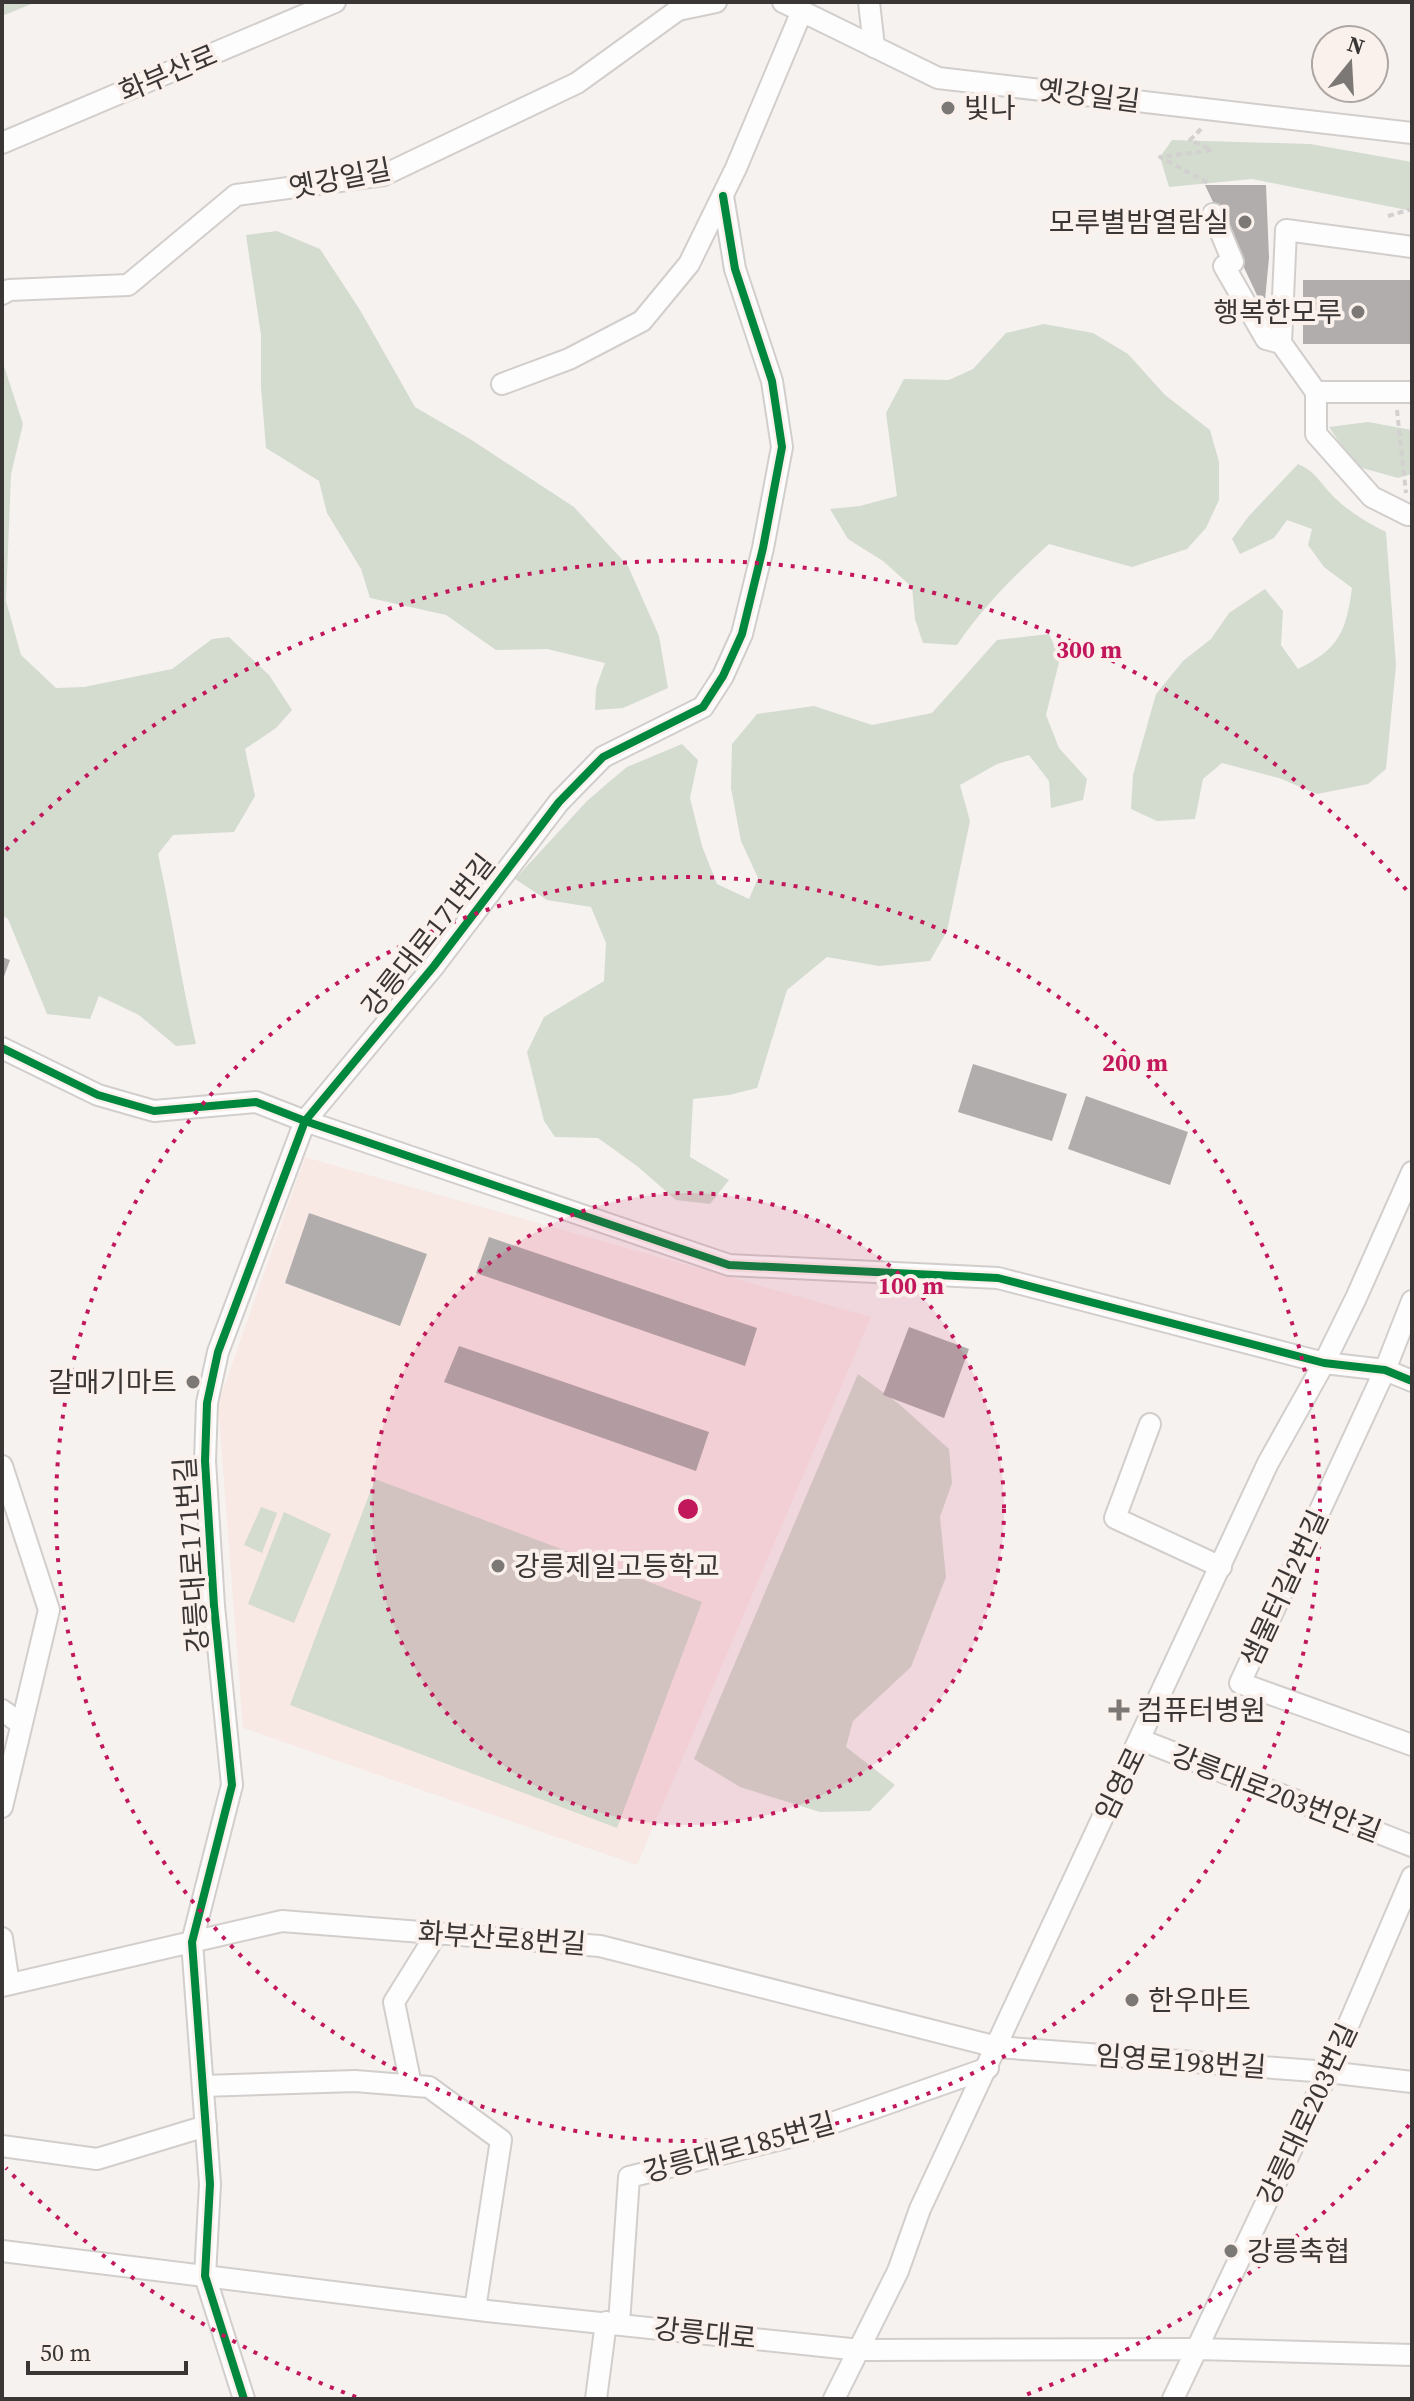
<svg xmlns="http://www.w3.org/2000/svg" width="1414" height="2401" font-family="'Source Serif 4','Noto Sans KR',serif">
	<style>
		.education { fill: #f9e9e5 }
		.green { fill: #d4dbcf }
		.building { fill: #b1adac }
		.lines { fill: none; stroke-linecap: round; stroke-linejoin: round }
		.minor-casing { stroke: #d2cecc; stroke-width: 24 }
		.path { stroke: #d2d1d0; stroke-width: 4; stroke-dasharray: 6 4; stroke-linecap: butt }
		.minor { stroke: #fefdfd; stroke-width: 20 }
		.cycleway-casing { stroke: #faf1ec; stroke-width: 13 }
		.cycleway { stroke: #00873e; stroke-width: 8 }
		.ring { fill: none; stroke: #c2185b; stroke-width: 4; stroke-dasharray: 4 8 }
		.poi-dot { fill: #7c7876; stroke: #faf1ec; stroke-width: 3 }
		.labels { text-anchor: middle; stroke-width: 8; stroke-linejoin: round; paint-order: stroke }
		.street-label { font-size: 28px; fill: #3a3635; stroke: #faf1ec }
		.poi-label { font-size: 28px; fill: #3a3635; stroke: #faf1ec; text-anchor: start }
		.centre { fill: #c2185b; stroke: #faf1ec; stroke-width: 4 }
		.ring-label { font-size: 24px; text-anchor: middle; font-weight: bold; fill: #c2185b; stroke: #faf1ec; stroke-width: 8; stroke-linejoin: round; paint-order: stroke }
	</style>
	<rect width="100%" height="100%" fill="#f6f2f0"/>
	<path class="education" d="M305,1157L871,1317L637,1865L243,1728L218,1404Z"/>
	<g class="green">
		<path d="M2,2H36L2,16Z"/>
		<path d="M1172,140L1310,144L1412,162V211L1252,179L1169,187L1160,157Z"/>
		<path d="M277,231L320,249L360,310L415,407L470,439L574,507L628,566L659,636L668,688L623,708L595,710L596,688L605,663L547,649L496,650L446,615L370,598L361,569L327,513L319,481L266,448L261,387V335L246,235Z"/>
		<path d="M1044,324L1093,333L1128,354L1165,395L1210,430L1219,462V500L1206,528L1187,549L1132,567L1049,544C1015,575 983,607 957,645L923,643L915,619L912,587L883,561L848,539L830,509L860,506L897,496L886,413L904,379L949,380L973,369L1006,333Z"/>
		<path d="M2,360L23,424L11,474L6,601L21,655L56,688L84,687L172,669L212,639L229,637L269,675L292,710L276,728L245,749L255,796L234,832L173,835L158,854C172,917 181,981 196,1044L176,1046L139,1015L99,996L90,1019L47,1014L8,919L2,915Z"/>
		<path d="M1368,422L1412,430V474L1398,478L1355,466L1329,427Z"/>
		<path d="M1298,464C1318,473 1321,485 1336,499C1351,513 1368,523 1386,532L1396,665L1386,769L1368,784L1317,794L1279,778L1222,763L1203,779L1195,819L1157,821L1131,809L1133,775L1156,694L1183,661L1211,639L1229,613L1265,589L1283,611L1281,645L1298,669C1339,649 1346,632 1352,588L1324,567L1308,545L1312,529L1287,520L1274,538L1240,554L1232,539L1248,517Z"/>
		<path d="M1049,634L1060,658L1046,715L1059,748L1087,779L1083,800L1051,808L1049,781L1029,755L997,764L960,785L970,821L947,931L930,961L879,966L827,957L787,990L757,1088L729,1095L693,1099L690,1157L729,1180L710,1204L676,1200L637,1166L598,1138L555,1137L544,1121L527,1052L544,1017L604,981L606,943L591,907L547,900L515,879L587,801L609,782L627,767L682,744L698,760L690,798L702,846L717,884L749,899L758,878L741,841L731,788L732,744L757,714L814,706L872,725L932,713L997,640Z"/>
		<path d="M858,1374L899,1404L949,1449L952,1483L940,1517L946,1577L911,1667L853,1721L846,1747L895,1785L870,1811L820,1812L740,1787L694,1759Z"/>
		<path d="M375,1479L702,1602L617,1828L290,1705Z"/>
		<path d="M261,1507L277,1513L262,1553L244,1545Z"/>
		<path d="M284,1512L331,1534L294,1623L248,1604Z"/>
	</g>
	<g class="building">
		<path d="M1205,185H1266L1269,258L1264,310Z"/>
		<rect x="1303" y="280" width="109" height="64"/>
		<path d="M2,957L10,960L2,982Z"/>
		<path d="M973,1064L1067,1094L1052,1141L958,1112Z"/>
		<path d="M1086,1096L1188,1132L1170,1185L1068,1149Z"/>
		<path d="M309,1213L427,1254L400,1326L285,1283Z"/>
		<path d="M489,1237L757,1328L745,1366L476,1273Z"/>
		<path d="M909,1327L969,1349L944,1418L883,1395Z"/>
		<path d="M459,1346L709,1432L696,1471L444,1382Z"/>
	</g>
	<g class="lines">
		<g class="minor-casing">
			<g id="minor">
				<path d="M783,2L938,78L1412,133"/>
				<path d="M869,2L874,47"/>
				<path d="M2,143L335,2"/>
				<path d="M1213,214L1233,262L1224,266L1266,339L1281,343"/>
				<path d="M2,294L9,290L128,285L236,195L384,175L577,83L678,10L716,2"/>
				<path d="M502,384L569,359L642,321L689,264L736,168L802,11"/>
				<path d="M1316,392L1281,343L1286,230L1412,247"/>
				<path d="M1412,392H1316V434L1372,497L1408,515H1412"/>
				<path d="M2,1048L98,1095L154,1111L256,1102L305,1121L729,1265L998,1278L1324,1363L1385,1370L1412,1381"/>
				<path d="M1412,1301L1385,1370L1240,1683L1412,1745"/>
				<path d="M1150,1424L1115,1518L1221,1567"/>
				<path d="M2,1466L49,1610L2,1807"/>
				<path d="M2,1710L21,1724"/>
				<path d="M1141,1740L1412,1846"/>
				<path d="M2,1938L9,1984"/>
				<path d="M2,1986L282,1921L600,1946L997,2047L1328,2072L1412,2082"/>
				<path d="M411,2085L394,2002L437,1933"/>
				<path d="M203,2086L355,2081L429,2087L501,2140L475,2309"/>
				<path d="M2,2146L97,2159L206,2126"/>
				<path d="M2,2251L487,2311L860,2350L1196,2349L1412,2355"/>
				<path d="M619,2324L629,2177L798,2135L988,2068"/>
				<path d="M244,2399L205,2276L210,2184L192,1942L232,1785L214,1606L205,1461L207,1403L218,1352L305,1121L434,966L559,802L603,757L703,707L723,676L742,634L763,548L782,447L772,381L735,269L723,196"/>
				<path d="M596,2399L606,2322"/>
				<path d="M834,2399L898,2271L920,2209L1268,1463L1324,1363L1356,1298L1412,1172"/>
				<path d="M1173,2399L1328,2072L1412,1877"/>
			</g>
		</g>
		<g class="path">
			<path d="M1201,129L1190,140L1212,150L1160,157L1210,184"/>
			<path d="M1388,216L1412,209"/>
			<path d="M1397,410L1406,493"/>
		</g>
		<use href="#minor" class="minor"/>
		<g class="cycleway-casing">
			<g id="cycleway">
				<path d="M2,1048L98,1095L154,1111L256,1102L305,1121L729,1265L998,1278L1324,1363L1385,1370L1412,1381"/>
				<path d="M244,2399L205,2276L210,2184L192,1942L232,1785L214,1606L205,1461L207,1403L218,1352L305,1121L434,966L559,802L603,757L703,707L723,676L742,634L763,548L782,447L772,381L735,269L723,196"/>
			</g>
		</g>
		<use href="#cycleway" class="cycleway"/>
	</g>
	<circle cx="688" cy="1509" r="316" fill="#c2185b" fill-opacity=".12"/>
	<g class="ring">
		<circle cx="688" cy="1509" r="316"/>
		<circle cx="688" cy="1509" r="632"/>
		<path d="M1409 2125A948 948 0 0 1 1020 2397M356 2397A948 948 0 0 1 6 2168M6 850A948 948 0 0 1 1409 893"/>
	</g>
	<g class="poi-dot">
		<circle cx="948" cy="108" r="8"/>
		<circle cx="1245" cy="222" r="8"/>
		<circle cx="1358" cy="312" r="8"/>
		<circle cx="193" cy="1382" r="8"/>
		<circle cx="498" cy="1566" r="8"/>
		<path d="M1115 1698h8v8h8v8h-8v8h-8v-8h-8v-8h8z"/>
		<circle cx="1132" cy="2000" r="8"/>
		<circle cx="1231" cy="2251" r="8"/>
	</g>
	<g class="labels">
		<g class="street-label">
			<text transform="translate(168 73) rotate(-23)" y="10">화부산로</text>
			<text transform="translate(1089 95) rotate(7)" y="10">옛강일길</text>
			<text transform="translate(340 178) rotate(-11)" y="10">옛강일길</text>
			<text transform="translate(428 935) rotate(-52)" y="10">강릉대로171번길</text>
			<text transform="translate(191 1555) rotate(-94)" y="10">강릉대로171번길</text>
			<text transform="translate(1284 1588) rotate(-65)" y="10">샘물터길2번길</text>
			<text transform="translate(1120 1784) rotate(-64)" y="10">임영로</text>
			<text transform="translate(1276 1793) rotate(21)" y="10">강릉대로203번안길</text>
			<text transform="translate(502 1938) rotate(4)" y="10">화부산로8번길</text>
			<text transform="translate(1181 2061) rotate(4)" y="10">임영로198번길</text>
			<text transform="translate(1307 2114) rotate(-65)" y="10">강릉대로203번길</text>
			<text transform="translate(739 2147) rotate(-15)" y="10">강릉대로185번길</text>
			<text transform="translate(705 2333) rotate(6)" y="10">강릉대로</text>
		</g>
		<g class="poi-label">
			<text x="964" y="118">빛나</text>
			<text x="1229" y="232" text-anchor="end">모루별밤열람실</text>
			<text x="1342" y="322" text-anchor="end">행복한모루</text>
			<text x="177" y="1392" text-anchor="end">갈매기마트</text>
			<text x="514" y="1576">강릉제일고등학교</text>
			<text x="1137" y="1720">컴퓨터병원</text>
			<text x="1148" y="2010">한우마트</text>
			<text x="1247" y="2261">강릉축협</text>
		</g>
	</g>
	<circle cx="688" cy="1509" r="12" class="centre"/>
	<g class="ring-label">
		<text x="1089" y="658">300 m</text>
		<text x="1135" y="1071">200 m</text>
		<text x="911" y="1294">100 m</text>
	</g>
	<rect width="1414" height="2401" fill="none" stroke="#3a3635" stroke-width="8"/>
	<g transform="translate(1350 64) rotate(18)"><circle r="38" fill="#faf1ec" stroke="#ada6a3" stroke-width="2"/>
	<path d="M0-6L14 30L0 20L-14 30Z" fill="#7c7876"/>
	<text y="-12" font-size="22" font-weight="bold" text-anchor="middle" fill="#3a3635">N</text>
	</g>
	<path d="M28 2361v12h158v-12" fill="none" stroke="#3a3635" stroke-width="4"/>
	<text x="40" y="2361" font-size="24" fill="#3a3635" stroke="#faf1ec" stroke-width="6" paint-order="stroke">50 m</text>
</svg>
